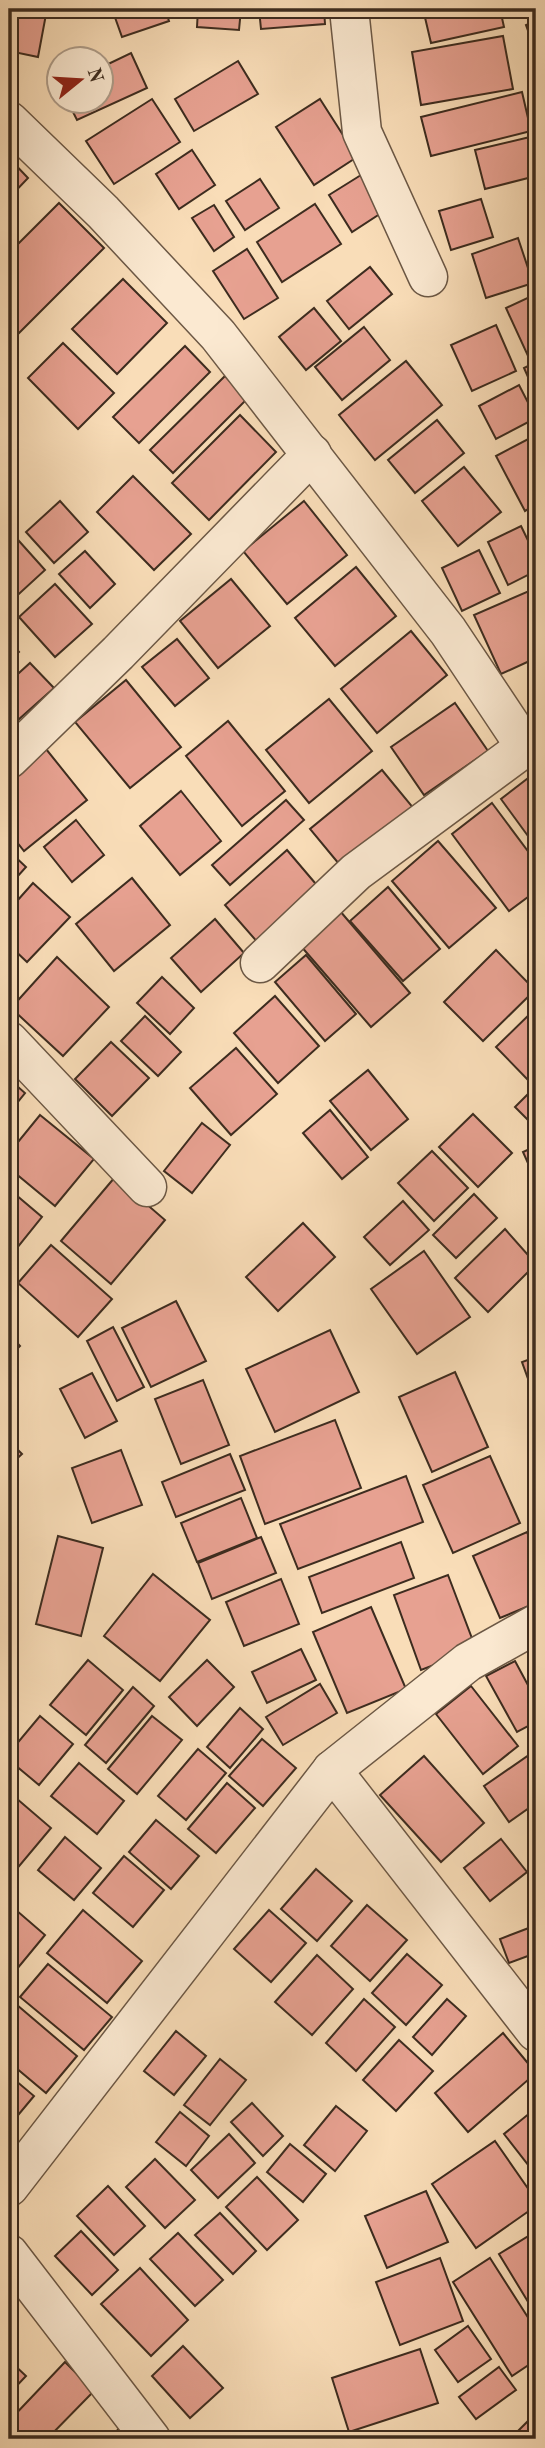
<svg xmlns="http://www.w3.org/2000/svg" width="545" height="2448" font-family="'Old Standard TT',serif">
	<style>
		.building { fill: #e7a191; stroke: #3d2c1f; stroke-width: 2 }
		.lines { fill: none; stroke-linecap: round; stroke-linejoin: round }
		.street-casing { stroke: #6c5845; stroke-width: 41 }
		.street { stroke: #fbe9d1; stroke-width: 38 }
	</style>
	<rect width="100%" height="100%" fill="#f9ddb8"/>
	<filter id="stains"><feTurbulence type="fractalNoise" baseFrequency=".00286" numOctaves="4"/><feColorMatrix values="0 0 0 0 .2 0 0 0 0 .09 0 0 0 0 .02 0 0 0 .5 -.17"/></filter>
	<radialGradient id="worn" r=".72"><stop offset=".6" stop-color="#630" stop-opacity="0"/><stop offset="1" stop-color="#630" stop-opacity=".3"/></radialGradient>
	<g class="building">
		<path d="M9,9H47L38,57L9,51Z"/>
		<path d="M112,9H165L169,21L122,37Z"/>
		<path d="M198,9H241L239,30L197,27Z"/>
		<path d="M259,9H324L325,24L261,29Z"/>
		<path d="M423,9H500L504,27L431,43Z"/>
		<path d="M536,21V53L526,25Z"/>
		<path d="M503,36L513,89L421,105L412,52Z"/>
		<path d="M131,53L147,88L77,120L68,102H102V67Z"/>
		<path d="M238,61L258,94L194,131L175,99Z"/>
		<path d="M522,92L531,131L431,156L421,117Z"/>
		<path d="M152,99L180,142L114,184L86,141Z"/>
		<path d="M320,99L357,157L314,185L276,127Z"/>
		<path d="M530,137L536,176L485,189L475,150Z"/>
		<path d="M192,150L215,185L179,209L156,174Z"/>
		<path d="M9,158L28,178L9,198Z"/>
		<path d="M369,170L392,206L352,232L329,195Z"/>
		<path d="M260,179L279,208L245,230L226,201Z"/>
		<path d="M481,199L493,237L451,250L439,211Z"/>
		<path d="M59,203L104,248L14,338L9,333V253Z"/>
		<path d="M315,204L341,244L282,282L257,242Z"/>
		<path d="M214,205L234,237L214,251L192,218Z"/>
		<path d="M518,238L533,283L486,298L472,254Z"/>
		<path d="M247,249L278,298L244,319L213,271Z"/>
		<path d="M370,267L392,294L349,329L327,301Z"/>
		<path d="M123,279L167,323L117,374L72,329Z"/>
		<path d="M536,294V352L528,356L506,308Z"/>
		<path d="M314,308L341,341L306,370L279,337Z"/>
		<path d="M496,325L516,371L472,391L451,345Z"/>
		<path d="M364,327L390,360L342,400L315,367Z"/>
		<path d="M63,343L114,393L78,429L28,378Z"/>
		<path d="M185,346L210,372L139,443L113,417Z"/>
		<path d="M406,361L442,405L375,460L339,415Z"/>
		<path d="M536,362V395L524,368Z"/>
		<path d="M225,376L247,399L173,473L150,450Z"/>
		<path d="M519,385L536,418L496,439L479,406Z"/>
		<path d="M240,415L276,452L209,520L172,483Z"/>
		<path d="M437,420L464,453L415,493L388,460Z"/>
		<path d="M536,435V504L525,511L496,456Z"/>
		<path d="M464,467L501,512L458,546L422,501Z"/>
		<path d="M133,476L191,534L154,570L97,512Z"/>
		<path d="M60,501L88,532L54,563L26,532Z"/>
		<path d="M304,501L347,555L287,604L243,551Z"/>
		<path d="M536,522V539L529,525Z"/>
		<path d="M521,526L536,557V571L508,585L488,542Z"/>
		<path d="M19,541L45,570L9,603V551Z"/>
		<path d="M479,550L500,593L462,611L442,568Z"/>
		<path d="M85,551L115,584L90,608L59,574Z"/>
		<path d="M356,567L396,616L335,666L295,618Z"/>
		<path d="M231,579L270,626L218,668L180,621Z"/>
		<path d="M55,584L92,624L55,657L19,617Z"/>
		<path d="M529,591L536,607V658L501,674L474,615Z"/>
		<path d="M411,631L447,675L377,733L341,689Z"/>
		<path d="M177,639L209,678L175,706L142,667Z"/>
		<path d="M9,640L19,652L9,661Z"/>
		<path d="M30,663L54,688L18,720L9,709V682Z"/>
		<path d="M126,680L181,747L130,788L75,722Z"/>
		<path d="M329,699L372,751L309,803L266,750Z"/>
		<path d="M455,703L488,751L424,795L391,747Z"/>
		<path d="M228,721L285,791L242,826L186,756Z"/>
		<path d="M42,744L87,800L24,851L9,832V771Z"/>
		<path d="M382,770L415,810L344,870L310,829Z"/>
		<path d="M536,772V847L501,799Z"/>
		<path d="M181,791L221,841L180,875L140,826Z"/>
		<path d="M286,800L304,820L230,885L212,865Z"/>
		<path d="M492,803L536,862V891L509,911L452,834Z"/>
		<path d="M76,820L104,855L72,882L44,847Z"/>
		<path d="M438,841L496,908L449,948L392,881Z"/>
		<path d="M287,850L321,890L259,944L225,905Z"/>
		<path d="M9,851L26,867L9,886Z"/>
		<path d="M132,878L170,925L114,971L76,924Z"/>
		<path d="M33,883L70,917L27,962L9,945V910Z"/>
		<path d="M388,887L440,949L403,981L350,921Z"/>
		<path d="M340,911L410,993L371,1027L300,945Z"/>
		<path d="M215,919L244,953L201,992L171,958Z"/>
		<path d="M496,950L535,990L483,1041L444,1002Z"/>
		<path d="M306,955L356,1014L325,1041L275,982Z"/>
		<path d="M57,957L109,1007L63,1056L11,1008Z"/>
		<path d="M162,977L194,1008L170,1034L137,1003Z"/>
		<path d="M275,996L319,1046L278,1083L234,1033Z"/>
		<path d="M536,1008V1074L529,1081L496,1047Z"/>
		<path d="M145,1016L181,1052L158,1076L121,1041Z"/>
		<path d="M111,1042L149,1078L112,1116L75,1079Z"/>
		<path d="M236,1048L277,1094L231,1135L190,1088Z"/>
		<path d="M368,1070L408,1119L371,1150L330,1101Z"/>
		<path d="M9,1079L25,1093L9,1113Z"/>
		<path d="M536,1086V1128L515,1107Z"/>
		<path d="M330,1110L368,1157L342,1179L303,1133Z"/>
		<path d="M473,1114L512,1153L478,1187L439,1147Z"/>
		<path d="M40,1115L94,1159L55,1206L9,1168V1153Z"/>
		<path d="M202,1123L230,1145L192,1193L164,1171Z"/>
		<path d="M536,1146V1181L523,1152Z"/>
		<path d="M432,1151L468,1188L434,1221L398,1183Z"/>
		<path d="M115,1177L165,1220L111,1284L61,1241Z"/>
		<path d="M9,1189L42,1217L9,1258Z"/>
		<path d="M474,1194L497,1218L456,1258L433,1235Z"/>
		<path d="M403,1201L429,1230L390,1265L364,1237Z"/>
		<path d="M303,1223L335,1257L278,1311L246,1277Z"/>
		<path d="M505,1229L536,1264L488,1312L455,1278Z"/>
		<path d="M51,1245L112,1299L78,1337L18,1283Z"/>
		<path d="M424,1251L470,1317L417,1354L371,1289Z"/>
		<path d="M176,1301L206,1361L151,1387L122,1328Z"/>
		<path d="M113,1327L144,1387L117,1401L87,1341Z"/>
		<path d="M330,1330L359,1392L275,1432L246,1369Z"/>
		<path d="M9,1334L20,1346L9,1357Z"/>
		<path d="M536,1357V1401L522,1362Z"/>
		<path d="M455,1372L488,1447L432,1472L399,1397Z"/>
		<path d="M92,1373L117,1421L85,1438L60,1389Z"/>
		<path d="M203,1380L229,1445L181,1464L155,1399Z"/>
		<path d="M335,1420L361,1488L265,1524L240,1456Z"/>
		<path d="M9,1441L22,1454L9,1466Z"/>
		<path d="M121,1450L142,1505L92,1523L72,1468Z"/>
		<path d="M230,1454L245,1490L176,1517L162,1482Z"/>
		<path d="M490,1456L520,1523L453,1553L423,1485Z"/>
		<path d="M406,1476L423,1522L298,1569L280,1524Z"/>
		<path d="M241,1498L257,1538L197,1562L181,1523Z"/>
		<path d="M527,1532L536,1554V1603L500,1618L473,1556Z"/>
		<path d="M58,1536L103,1548L81,1636L36,1624Z"/>
		<path d="M261,1537L276,1573L212,1599L198,1563Z"/>
		<path d="M401,1542L414,1578L322,1613L309,1577Z"/>
		<path d="M153,1574L210,1620L160,1681L104,1636Z"/>
		<path d="M448,1575L476,1649L421,1670L394,1595Z"/>
		<path d="M281,1579L299,1624L244,1646L226,1602Z"/>
		<path d="M371,1607L406,1689L347,1713L313,1632Z"/>
		<path d="M536,1644V1668L527,1648Z"/>
		<path d="M301,1649L316,1680L267,1703L252,1672Z"/>
		<path d="M88,1660L123,1690L86,1735L50,1705Z"/>
		<path d="M207,1660L234,1687L197,1726L169,1697Z"/>
		<path d="M515,1661L536,1700V1722L517,1732L486,1676Z"/>
		<path d="M320,1684L337,1713L283,1745L266,1717Z"/>
		<path d="M471,1686L518,1746L483,1774L436,1714Z"/>
		<path d="M133,1687L154,1706L106,1763L85,1745Z"/>
		<path d="M240,1708L263,1729L230,1768L207,1747Z"/>
		<path d="M40,1716L73,1744L39,1785L9,1760V1753Z"/>
		<path d="M152,1716L182,1740L137,1794L108,1769Z"/>
		<path d="M262,1739L296,1768L263,1806L229,1776Z"/>
		<path d="M198,1749L226,1773L186,1820L158,1796Z"/>
		<path d="M529,1755L536,1765V1803L509,1822L484,1786Z"/>
		<path d="M424,1756L484,1823L441,1862L380,1795Z"/>
		<path d="M79,1763L124,1801L97,1834L51,1796Z"/>
		<path d="M227,1783L255,1808L216,1853L188,1829Z"/>
		<path d="M9,1792L51,1828L10,1877L9,1875Z"/>
		<path d="M156,1820L199,1856L171,1889L129,1852Z"/>
		<path d="M65,1837L101,1868L74,1900L38,1870Z"/>
		<path d="M501,1839L527,1872L490,1901L464,1868Z"/>
		<path d="M124,1856L164,1890L133,1927L93,1893Z"/>
		<path d="M316,1869L352,1901L317,1941L281,1909Z"/>
		<path d="M9,1904L45,1935L12,1975L9,1972Z"/>
		<path d="M367,1905L407,1940L370,1981L331,1946Z"/>
		<path d="M83,1910L142,1961L107,2003L47,1953Z"/>
		<path d="M269,1910L306,1943L271,1982L234,1949Z"/>
		<path d="M534,1926L536,1953L509,1963L500,1939Z"/>
		<path d="M407,1954L442,1985L406,2025L372,1993Z"/>
		<path d="M317,1955L353,1989L312,2035L275,2002Z"/>
		<path d="M48,1964L112,2017L84,2050L20,1997Z"/>
		<path d="M10,1999L77,2056L46,2093L9,2062Z"/>
		<path d="M364,1999L395,2027L356,2071L326,2043Z"/>
		<path d="M447,1999L466,2016L432,2055L413,2037Z"/>
		<path d="M176,2031L206,2056L174,2095L144,2071Z"/>
		<path d="M503,2033L536,2073L468,2132L435,2093Z"/>
		<path d="M399,2040L433,2071L396,2111L363,2080Z"/>
		<path d="M220,2059L246,2080L210,2125L184,2105Z"/>
		<path d="M9,2075L34,2096L9,2126Z"/>
		<path d="M252,2103L283,2136L263,2156L231,2122Z"/>
		<path d="M336,2106L367,2131L335,2171L304,2145Z"/>
		<path d="M536,2108V2175L504,2134Z"/>
		<path d="M180,2112L209,2136L186,2166L156,2142Z"/>
		<path d="M229,2134L255,2163L218,2198L191,2170Z"/>
		<path d="M495,2141L536,2200V2206L476,2248L432,2184Z"/>
		<path d="M290,2144L326,2174L303,2202L267,2172Z"/>
		<path d="M155,2159L195,2200L165,2228L126,2187Z"/>
		<path d="M257,2177L298,2220L267,2250L226,2207Z"/>
		<path d="M108,2186L145,2226L114,2255L77,2216Z"/>
		<path d="M426,2191L448,2242L387,2268L365,2216Z"/>
		<path d="M220,2213L256,2251L233,2274L195,2235Z"/>
		<path d="M81,2231L118,2270L92,2295L55,2256Z"/>
		<path d="M535,2232L536,2233V2315L499,2254Z"/>
		<path d="M178,2233L223,2280L195,2306L150,2259Z"/>
		<path d="M440,2258L463,2321L400,2345L376,2282Z"/>
		<path d="M490,2258L536,2330V2360L512,2376L453,2282Z"/>
		<path d="M140,2268L188,2320L151,2356L101,2304Z"/>
		<path d="M468,2326L491,2359L458,2382L435,2350Z"/>
		<path d="M183,2346L223,2388L190,2418L152,2376Z"/>
		<path d="M420,2349L438,2403L349,2432L332,2378Z"/>
		<path d="M9,2360L26,2376L9,2394Z"/>
		<path d="M65,2362L94,2391L47,2439H9V2421Z"/>
		<path d="M499,2367L516,2390L476,2419L459,2397Z"/>
		<path d="M536,2413V2439H510Z"/>
		<path d="M123,2425L135,2439H108Z"/>
	</g>
	<g class="lines">
		<g class="street-casing">
			<g id="street">
				<path d="M349,9L362,132L428,277"/>
				<path d="M9,121L103,212L218,335L448,631L524,745"/>
				<path d="M9,759L118,653L312,454"/>
				<path d="M260,963L356,872L536,739"/>
				<path d="M9,1041L147,1187"/>
				<path d="M332,1770L536,2032"/>
				<path d="M9,2187L332,1770L468,1662L536,1624"/>
				<path d="M9,2254L151,2439"/>
			</g>
		</g>
		<use href="#street" class="street"/>
	</g>
	<rect width="545" height="2448" fill="none" stroke="#f9ddb8" stroke-width="35"/>
	<rect x="10" y="10" width="524" height="2427" fill="none" stroke="#3d2c1f" stroke-width="3.5"/>
	<rect x="18" y="18" width="510" height="2413" fill="none" stroke="#3d2c1f" stroke-width="2"/>
	<g transform="translate(80 80) rotate(72)"><circle r="33" fill="#fbe9d1" stroke="#af9d8a" stroke-width="2"/>
	<path d="M0-5L12 26L0 18L-12 26Z" fill="#8f2418"/>
	<text y="-10" font-size="19" font-weight="bold" text-anchor="middle" fill="#3d2c1f">N</text>
	</g>
	<rect width="100%" height="100%" filter="url(#stains)"/>
	<rect width="100%" height="100%" fill="url(#worn)"/>
</svg>
